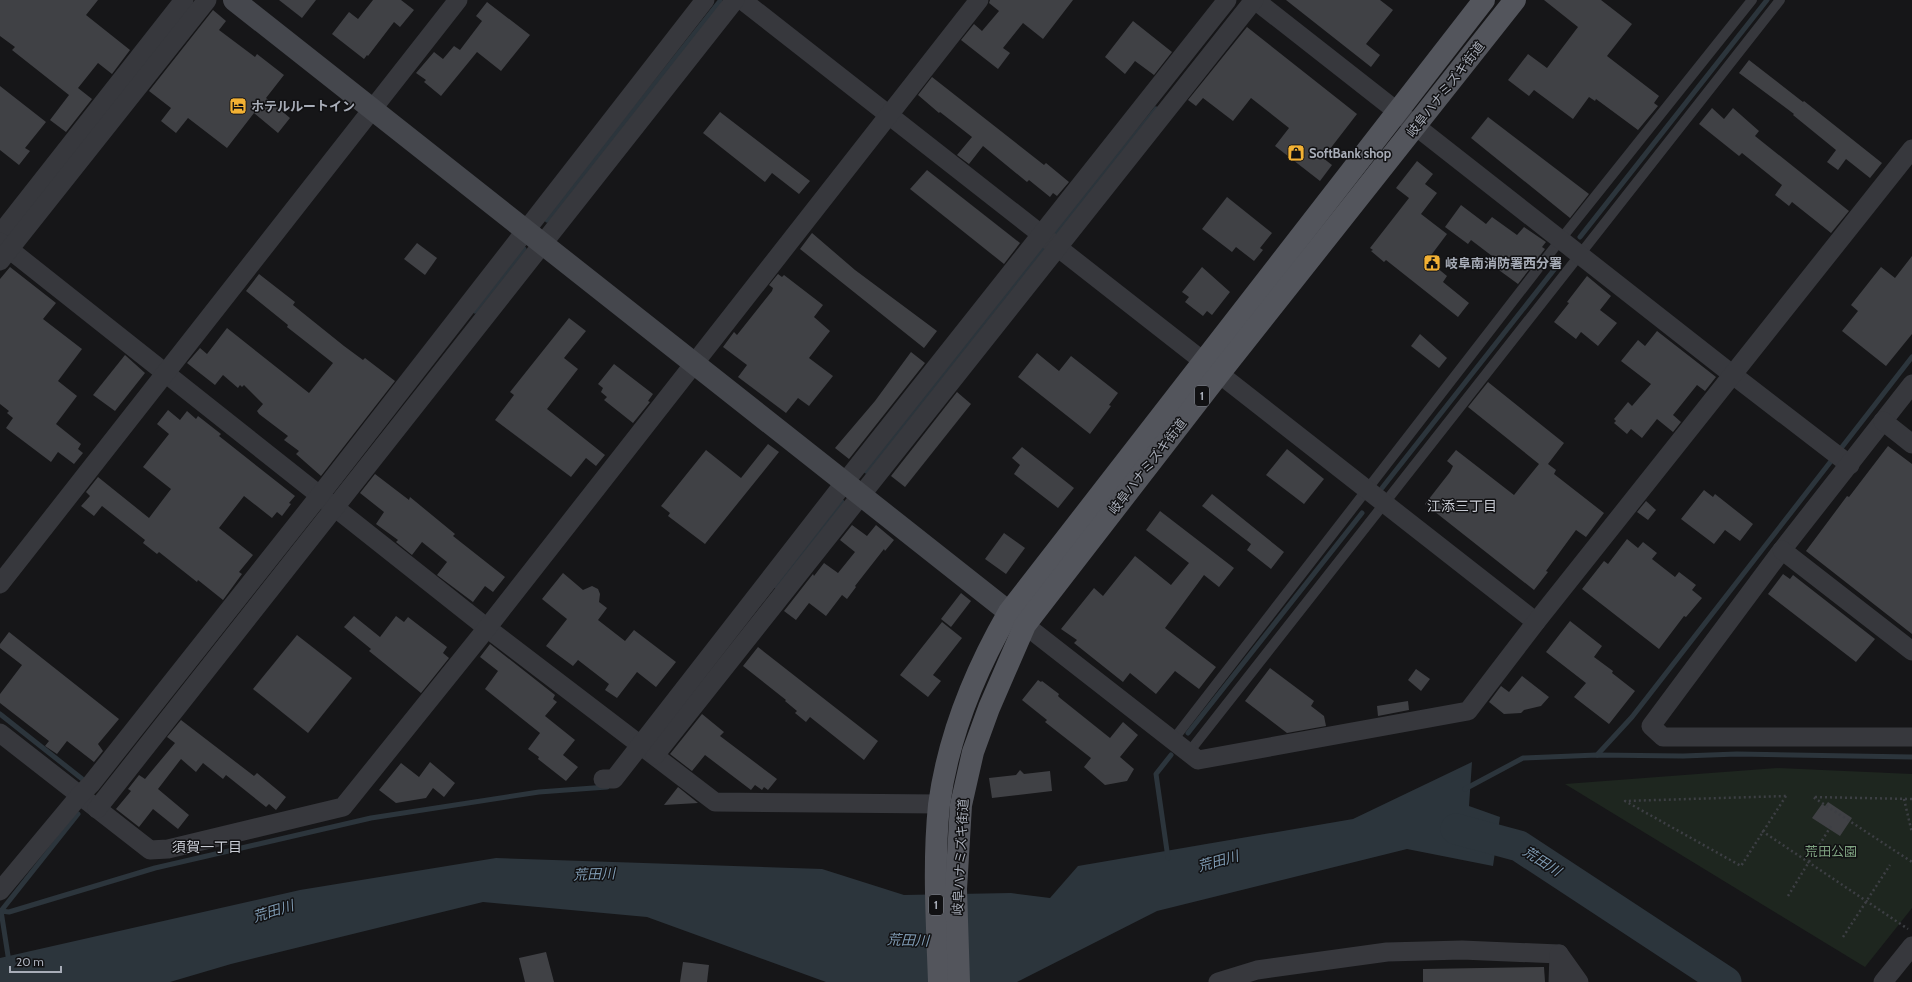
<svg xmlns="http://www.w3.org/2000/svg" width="1912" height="982" font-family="Cabin,'Noto Sans JP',sans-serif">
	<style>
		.green { fill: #1e261f }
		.water { fill: #2c353c }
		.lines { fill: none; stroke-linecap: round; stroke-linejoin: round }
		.stream { stroke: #2c353c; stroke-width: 5 }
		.river { stroke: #2c353c; stroke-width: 31 }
		.building { fill: #404145 }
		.path { stroke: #3d3f44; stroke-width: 2.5; stroke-dasharray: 2 3; stroke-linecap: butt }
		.lane { stroke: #37383d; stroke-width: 10 }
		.street { stroke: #37383d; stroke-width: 19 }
		.secondary { stroke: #45474d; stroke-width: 22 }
		.primary { stroke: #53555c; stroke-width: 22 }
		.labels { text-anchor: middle; stroke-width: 3; stroke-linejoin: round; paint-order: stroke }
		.shield { fill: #111113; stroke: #7b7e86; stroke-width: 1 }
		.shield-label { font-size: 12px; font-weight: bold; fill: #a8adb8 }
		.street-label { font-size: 13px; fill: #a8adb8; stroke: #111113 }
		.poi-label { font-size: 13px; font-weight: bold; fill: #a8adb8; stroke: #111113; text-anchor: start }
		.park-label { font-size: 13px; fill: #7fa381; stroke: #111113 }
		.neighbourhood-label { font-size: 14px; fill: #c9ccd4; stroke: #111113 }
		.water-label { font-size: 14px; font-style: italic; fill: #7f9bb3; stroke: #111113 }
	</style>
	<rect width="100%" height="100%" fill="#161618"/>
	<path class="green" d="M1777,768L1912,774V908L1865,967L1565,784Z"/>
	<path class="water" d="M1472,762L1469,806L1500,817L1493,866L1407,849L1157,911L1017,982H826L647,917L483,902L231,964L170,982H0V958L300,890L496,858L822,869L904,895L1011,893L1050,898L1078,866L1353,819Z"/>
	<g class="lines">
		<g class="stream">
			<path d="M547,220L720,1"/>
			<path d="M1054,234L1156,109"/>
			<path d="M1580,237L1767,0"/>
			<path d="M475,311L524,249"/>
			<path d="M866,471L1045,245"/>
			<path d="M1382,488L1557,266"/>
			<path d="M776,586L842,502"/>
			<path d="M0,714L86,782"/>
			<path d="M1188,733L1362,513"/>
			<path d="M1597,755L1632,717L1912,357"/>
			<path d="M1465,789L1523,758L1597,755L1683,756L1737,754L1912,757"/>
			<path d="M1168,858L1156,774L1171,755"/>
			<path d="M1,911L9,912L155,868L371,818L539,792L607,787"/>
			<path d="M9,962L1,911L78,814"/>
		</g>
		<path class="river" d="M1456,829L1519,846L1726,982"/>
	</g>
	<g class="building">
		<path d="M0,0H98L86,15L130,50L112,74L98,63L78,88L92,99L66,132L50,120L69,95L12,50L15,47L0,36Z"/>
		<path d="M279,0H316L302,18Z"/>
		<path d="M373,0H401L414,10L400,27L394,22L368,56L367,55L364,59L332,34L349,12L358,19Z"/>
		<path d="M990,0H1073L1043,39L1023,23L1003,48L1010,53L998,69L961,40L974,24L982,31L999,11L989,3Z"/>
		<path d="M1286,0H1380L1393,10L1366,44L1380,55L1371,67Z"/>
		<path d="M1544,0H1601L1632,24L1607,56L1659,96L1654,103L1658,106L1638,130L1596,99L1595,101L1589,97L1573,119L1534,90L1529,96L1508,80L1528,54L1547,68L1578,27Z"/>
		<path d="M487,2L530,35L501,71L477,52L441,96L424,82L426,80L416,73L434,52L443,59L454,46L460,50L482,21L476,16Z"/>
		<path d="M213,10L226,21L219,30L255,57L257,54L284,75L266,98L290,118L278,133L254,113L227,148L188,118L176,133L161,121L171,108L149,91Z"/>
		<path d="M1133,21L1172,52L1154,75L1135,61L1125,74L1105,57Z"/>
		<path d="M1247,27L1357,114L1323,158L1332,165L1320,181L1275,146L1289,128L1251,98L1233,121L1203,98L1196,106L1188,100Z"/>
		<path d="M1749,60L1803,102L1804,101L1882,163L1870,178L1846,159L1838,170L1827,162L1836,150L1793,115L1794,114L1739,73Z"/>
		<path d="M932,77L1044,165L1046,163L1069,182L1057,196L1053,193L1050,197L1029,180L1027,182L983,146L969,164L957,155L972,137L940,112L939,113L918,95Z"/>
		<path d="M0,86L46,122L25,148L30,151L19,165L0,150Z"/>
		<path d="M1712,108L1724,119L1733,108L1759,131L1755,136L1849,211L1831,233L1792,202L1789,206L1775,195L1782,185L1742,153L1739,156L1699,124Z"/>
		<path d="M720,112L810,181L799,194L772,173L765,182L703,133Z"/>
		<path d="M1488,117L1589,194L1570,218L1471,138Z"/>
		<path d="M1417,161L1433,174L1425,184L1437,193L1421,214L1447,234L1429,258L1438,264L1436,267L1447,276L1443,282L1469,303L1458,317L1386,260L1384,262L1371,251L1373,250L1370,248L1409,198L1396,188Z"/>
		<path d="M927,170L1020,243L1004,264L910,189Z"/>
		<path d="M1227,197L1272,233L1260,248L1263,250L1254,261L1236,247L1232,252L1202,229Z"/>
		<path d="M1461,205L1486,224L1492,217L1517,235L1524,227L1546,242L1542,247L1545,249L1518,284L1492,265L1496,259L1471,240L1468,244L1445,227Z"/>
		<path d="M812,233L855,270L937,331L924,348L800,249Z"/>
		<path d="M417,243L437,258L425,275L404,259Z"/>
		<path d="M1912,256V334L1886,366L1842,331L1858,311L1851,305L1881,267L1895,278Z"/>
		<path d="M10,267L56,303L43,319L82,349L58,381L77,396L56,424L81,444L78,449L83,453L74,464L58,452L51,462L6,428L13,418L7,413L9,411L0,404V279Z"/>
		<path d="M1202,267L1230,292L1212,315L1207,311L1203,316L1185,302L1189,297L1182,292Z"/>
		<path d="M259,274L295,302L293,305L344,346L363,360L365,358L395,381L321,476L296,454L299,451L284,440L288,436L259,414L257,411L263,404L244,385L242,387L240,385L238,388L223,375L215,385L187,363L200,348L207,354L227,328L309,393L333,363L287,327L288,325L246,291Z"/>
		<path d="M778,274L782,277L784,275L823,305L814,317L830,331L809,358L833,376L809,406L798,398L786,413L738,377L747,365L723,347L734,332L737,335L772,291L773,288L769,285Z"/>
		<path d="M1587,276L1611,296L1600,310L1617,323L1598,346L1581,332L1576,339L1554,322L1569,303L1567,302Z"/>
		<path d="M569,318L586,331L564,358L578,369L547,409L605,455L596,466L586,458L571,477L495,420L514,395L510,392Z"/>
		<path d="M1657,331L1716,377L1705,391L1697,385L1673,415L1681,422L1673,432L1657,419L1642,438L1631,429L1627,434L1614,423L1616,421L1614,419L1628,402L1632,406L1651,384L1621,361L1638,340L1645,346Z"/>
		<path d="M1420,334L1447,358L1439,368L1411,346Z"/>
		<path d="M911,352L925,363L849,459L835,448L875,401Z"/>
		<path d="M1037,353L1059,371L1071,356L1118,393L1109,405L1111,406L1090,434L1018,377Z"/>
		<path d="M125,355L145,373L115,411L93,395Z"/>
		<path d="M614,364L653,394L648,401L650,402L633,423L604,400L607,397L601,392L603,388L598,384Z"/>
		<path d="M1488,382L1564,443L1548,464L1556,470L1554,474L1604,513L1586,537L1576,530L1546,571L1548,572L1534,590L1425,504L1450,472L1453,466L1447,461L1456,450L1514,495L1539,464L1468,407Z"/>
		<path d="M957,392L971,404L905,487L891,476Z"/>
		<path d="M168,410L180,420L187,411L196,419L198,416L221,434L219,436L295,496L289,503L291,504L282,516L277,512L272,518L244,496L219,528L253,555L239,572L242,574L223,600L198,580L197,582L159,552L157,554L143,543L145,540L102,506L94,516L81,506L90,496L86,492L98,477L149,518L171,489L143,467L169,434L157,424Z"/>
		<path d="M768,444L779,452L705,544L668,516L670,513L661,506L706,450L741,478Z"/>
		<path d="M1888,446L1912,464V634L1806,551L1847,496L1849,497Z"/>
		<path d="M1022,447L1074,488L1058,508L1014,474L1020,465L1012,458Z"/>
		<path d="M1287,449L1324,479L1304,504L1266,475Z"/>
		<path d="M375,474L409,500L410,497L455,534L453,536L505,577L493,592L485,586L473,602L437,575L447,562L422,542L412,555L396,542L398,540L376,524L384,512L360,493Z"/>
		<path d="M1704,490L1713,497L1715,494L1753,524L1740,541L1725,530L1714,544L1681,519Z"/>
		<path d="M1212,494L1284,552L1271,569L1247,550L1251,544L1202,506Z"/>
		<path d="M1646,501L1656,510L1648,520L1637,512Z"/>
		<path d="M1160,511L1234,568L1219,587L1204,575L1165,628L1216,667L1199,689L1175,671L1156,694L1130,673L1123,682L1074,643L1077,640L1061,629L1094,588L1103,596L1135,556L1171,585L1189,563L1146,530Z"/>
		<path d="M852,525L867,536L876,525L894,540L885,551L884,549L855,586L856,587L847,599L842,595L826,616L809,603L796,620L784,611L813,574L814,576L824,563L838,573L855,552L840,540Z"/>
		<path d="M1004,533L1025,548L1006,574L985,559Z"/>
		<path d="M1627,539L1638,548L1643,542L1657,553L1652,559L1675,577L1679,572L1696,585L1692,590L1702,598L1686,617L1684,616L1659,649L1582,589L1604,561L1608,564Z"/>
		<path d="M563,573L583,590L592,586L598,589L600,594L599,602L607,608L598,620L625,641L634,630L676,662L656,687L637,672L617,698L605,690L609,684L578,660L573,666L546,646L567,619L542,599Z"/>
		<path d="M1783,574L1790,579L1793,575L1875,639L1856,662L1768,594Z"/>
		<path d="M961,593L971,601L951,627L941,619Z"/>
		<path d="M354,616L380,637L396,616L404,622L408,617L447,647L443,653L449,658L421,693L369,651L371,649L344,627Z"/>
		<path d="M1570,621L1602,646L1594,657L1613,671L1612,673L1635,691L1609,724L1574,697L1586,683L1546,652Z"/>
		<path d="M942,622L962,638L933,675L941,681L928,697L900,675Z"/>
		<path d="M9,632L119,719L98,744L103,751L94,762L67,741L57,754L45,746L49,741L0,703V694L22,665L0,648V644Z"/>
		<path d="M297,635L352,678L308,733L253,689Z"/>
		<path d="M490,644L555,695L553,699L557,702L545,716L575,740L563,755L578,767L566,781L538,759L539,757L528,749L540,733L485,689L498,671L480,657Z"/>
		<path d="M758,647L878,741L864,760L810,717L806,722L795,713L797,711L785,701L786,700L743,666Z"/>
		<path d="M1270,668L1314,701L1311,706L1324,716L1326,726L1287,733L1245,701Z"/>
		<path d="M1416,669L1430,679L1421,691L1408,680Z"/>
		<path d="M1522,676L1549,697L1541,706L1524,710L1521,713L1504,714L1489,702L1501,686L1509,692Z"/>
		<path d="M1038,680L1041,682L1042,681L1059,694L1058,696L1060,698L1110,738L1123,722L1138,735L1120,757L1134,769L1127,781L1105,785L1084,767L1091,758L1045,722L1047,720L1022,700Z"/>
		<path d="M1408,701L1409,710L1378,716L1377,706Z"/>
		<path d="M702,714L724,732L720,736L777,779L768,790L764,787L762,790L755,785L751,790L705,755L692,771L670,754Z"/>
		<path d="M181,720L254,776L257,773L286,797L276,810L269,804L266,807L226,775L223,779L203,763L196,772L181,759L158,789L189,815L178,829L153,809L139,827L116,809L131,791L128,789L139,775L145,779L175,743L167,737Z"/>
		<path d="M430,762L455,783L444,797L433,788L426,798L396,803L379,790L401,763L419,777Z"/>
		<path d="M1020,770L1024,774L1050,771L1052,791L992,798L989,778L1016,775Z"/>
		<path d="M678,787L698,803L664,805Z"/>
		<path d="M1828,802L1852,818L1840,836L1812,818L1822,804L1825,806Z"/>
		<path d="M546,952L554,982H525L519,958Z"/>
		<path d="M683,962L709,965L707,982H680Z"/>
		<path d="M1544,967L1545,982H1423V969Z"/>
	</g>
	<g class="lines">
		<g class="path">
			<path d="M1786,796L1741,866L1625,801Z"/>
			<path d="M1904,799L1912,833"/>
			<path d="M1912,799L1813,797L1912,862"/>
			<path d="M1762,831L1908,929"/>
			<path d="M1788,896L1831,826"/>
			<path d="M1843,937L1890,865"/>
		</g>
		<g class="lane">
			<path d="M1173,740L1561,239L1752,0"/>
			<path d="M1189,752L1780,0"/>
		</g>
		<g class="street">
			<path d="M742,0L1536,622"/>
			<path d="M1255,0L1733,375L1850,465"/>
			<path d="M0,234L184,0"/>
			<path d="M0,242L487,628L715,802L940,804"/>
			<path d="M0,261L207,0"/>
			<path d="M1912,384L1782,550L1651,726L1663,737H1912"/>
			<path d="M1883,421L1912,444"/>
			<path d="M1782,550L1912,651"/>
			<path d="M0,584L458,0"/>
			<path d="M1025,625L1198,760L1468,711L1536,622L1912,149"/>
			<path d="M0,733L150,850L168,849L343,807L487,628L979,0"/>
			<path d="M655,755L1254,0"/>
			<path d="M603,779H614L845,482L1227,0"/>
			<path d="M97,809L735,0"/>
			<path d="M0,891L80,795L91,784L320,495L705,0"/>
			<path d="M1218,982L1257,970L1387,952L1462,950L1559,954"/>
			<path d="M1558,982L1559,954L1579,982"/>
			<path d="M1883,982L1912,946"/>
		</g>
		<path class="secondary" d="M234,0L1024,624"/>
		<g class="primary">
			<path d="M939,982C937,923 933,864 939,805C948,737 975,671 1009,612L1484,0"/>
			<path d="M959,982L956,889L961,805L973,752L989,708L1025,625L1219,374L1515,0"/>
		</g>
	</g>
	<defs>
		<g id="hotel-square" transform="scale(0.9)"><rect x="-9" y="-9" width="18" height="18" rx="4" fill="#f2b134" stroke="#111113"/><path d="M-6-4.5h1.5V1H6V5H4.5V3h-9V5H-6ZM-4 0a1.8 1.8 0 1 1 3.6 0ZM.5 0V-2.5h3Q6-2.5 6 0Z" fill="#111"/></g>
		<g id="shop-square" transform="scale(0.9)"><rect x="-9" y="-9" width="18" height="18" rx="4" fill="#f2b134" stroke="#111113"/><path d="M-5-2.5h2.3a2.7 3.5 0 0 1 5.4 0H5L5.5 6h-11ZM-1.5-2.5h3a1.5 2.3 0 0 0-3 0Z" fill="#111"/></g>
		<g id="civic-square" transform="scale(0.9)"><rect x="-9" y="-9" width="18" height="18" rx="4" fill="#f2b134" stroke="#111113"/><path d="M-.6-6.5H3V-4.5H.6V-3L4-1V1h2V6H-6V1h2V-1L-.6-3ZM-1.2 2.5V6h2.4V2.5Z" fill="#111"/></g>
	</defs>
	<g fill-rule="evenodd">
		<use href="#hotel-square" x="238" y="106"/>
		<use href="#shop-square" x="1296" y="153"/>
		<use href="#civic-square" x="1432" y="263"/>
	</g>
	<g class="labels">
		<g class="shield">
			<rect x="1195" y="386" width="14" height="20" rx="3"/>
			<rect x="929" y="895" width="14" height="20" rx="3"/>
		</g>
		<g class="shield-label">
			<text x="1202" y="400">1</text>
			<text x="936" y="909">1</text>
		</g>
		<g class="street-label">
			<text transform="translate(1445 89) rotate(-52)" y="5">岐阜ハナミズキ街道</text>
			<text transform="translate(1147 466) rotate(-52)" y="5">岐阜ハナミズキ街道</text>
			<text transform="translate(960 857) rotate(-87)" y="5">岐阜ハナミズキ街道</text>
		</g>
		<g class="poi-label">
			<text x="251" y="111">ホテルルートイン</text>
			<text x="1309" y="158">SoftBank shop</text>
			<text x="1445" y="268">岐阜南消防署西分署</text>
		</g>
		<g class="park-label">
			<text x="1831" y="856">荒田公園</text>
		</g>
		<g class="neighbourhood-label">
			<text x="1462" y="511">江添三丁目</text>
			<text x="207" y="852">須賀一丁目</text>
		</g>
		<g class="water-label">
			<text transform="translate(1218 861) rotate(-16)" y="5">荒田川</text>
			<text transform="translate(1542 861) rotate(33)" y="5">荒田川</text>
			<text transform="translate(594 874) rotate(-2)" y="5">荒田川</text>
			<text transform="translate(273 911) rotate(-17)" y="5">荒田川</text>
			<text transform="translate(908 940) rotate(2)" y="5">荒田川</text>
		</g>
	</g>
	<path d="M10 966v6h51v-6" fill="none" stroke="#a8adb8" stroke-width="2"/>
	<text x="16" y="966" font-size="12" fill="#a8adb8" stroke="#111113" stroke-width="3" paint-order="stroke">20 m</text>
</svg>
